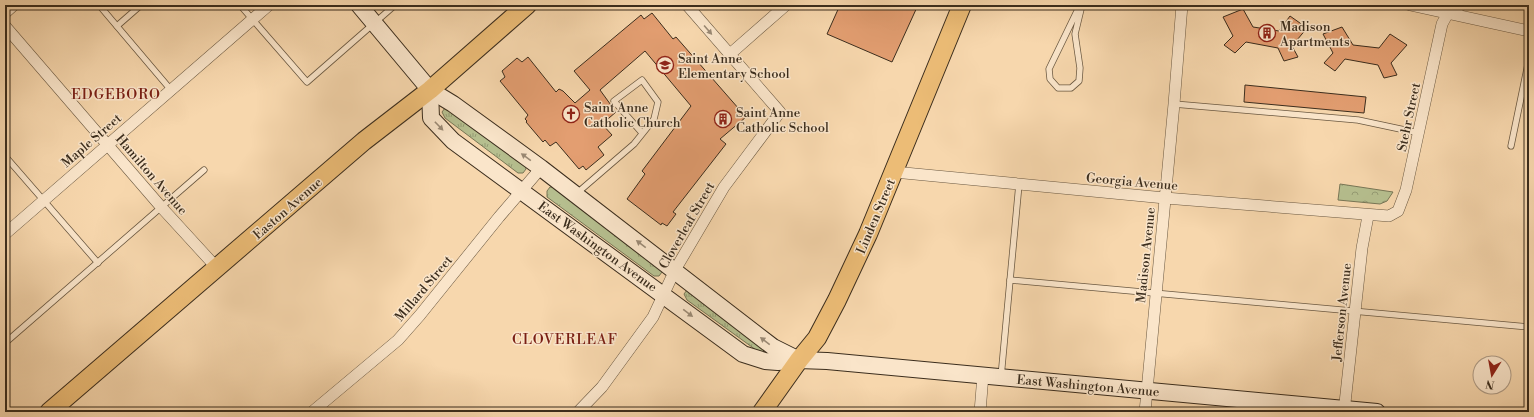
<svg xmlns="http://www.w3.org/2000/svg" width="1534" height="417" font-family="'Libre Bodoni',serif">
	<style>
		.grass { fill: url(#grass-tufts); stroke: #787656 }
		.forest { fill: url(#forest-crowns); stroke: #787656 }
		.building { fill: #e39e71; stroke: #3b2d1d }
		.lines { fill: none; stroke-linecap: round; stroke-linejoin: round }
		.lane-casing { stroke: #6a5841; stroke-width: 7 }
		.street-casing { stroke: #6a5841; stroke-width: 12 }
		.secondary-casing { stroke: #3b2d1d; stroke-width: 18 }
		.primary-casing { stroke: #3b2d1d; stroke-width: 20 }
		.lane { stroke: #fae5ca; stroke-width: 5.5 }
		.street { stroke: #fae5ca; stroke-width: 11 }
		.secondary { stroke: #fae5ca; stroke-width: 16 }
		.primary { stroke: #ecbc76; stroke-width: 18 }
		.oneway { fill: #9a8974 }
		.labels { text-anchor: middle; stroke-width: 3; stroke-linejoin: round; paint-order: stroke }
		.poi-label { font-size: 13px; fill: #3b2d1d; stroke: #fae5ca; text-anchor: start }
		.street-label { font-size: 13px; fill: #3b2d1d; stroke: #fae5ca }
		.neighbourhood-label { font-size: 14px; letter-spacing: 1px; fill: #7a1f14; stroke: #fae5ca }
	</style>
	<defs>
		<pattern id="grass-tufts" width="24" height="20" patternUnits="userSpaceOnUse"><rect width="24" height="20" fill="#b6bf8f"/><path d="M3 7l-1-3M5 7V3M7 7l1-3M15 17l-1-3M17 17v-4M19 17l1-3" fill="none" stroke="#959c74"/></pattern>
		<pattern id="forest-crowns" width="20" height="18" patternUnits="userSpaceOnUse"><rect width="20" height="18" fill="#b6bf8f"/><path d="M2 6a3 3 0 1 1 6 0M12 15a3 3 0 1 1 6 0" fill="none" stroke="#959c74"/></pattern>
	</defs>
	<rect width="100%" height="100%" fill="#f7d7ad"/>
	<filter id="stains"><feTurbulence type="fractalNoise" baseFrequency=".005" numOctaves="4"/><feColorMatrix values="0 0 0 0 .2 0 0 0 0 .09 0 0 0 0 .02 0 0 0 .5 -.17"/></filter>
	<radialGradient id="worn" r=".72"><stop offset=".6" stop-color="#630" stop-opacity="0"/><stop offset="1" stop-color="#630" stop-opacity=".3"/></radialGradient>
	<g class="grass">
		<path d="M445,108L525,164L526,169L523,173H518L445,118L442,112Z"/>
		<path d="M550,187H556L660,267L662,272L659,276H654L547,197V191Z"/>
		<path d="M687,290L776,356L763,355L687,300L684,294Z"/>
	</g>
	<path class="forest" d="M1340,184L1393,192L1387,201L1380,204L1338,200Z"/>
	<g class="building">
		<path d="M840,5H918L892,62L827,34Z"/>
		<path d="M1243,9L1253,27L1279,31L1290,16L1307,28L1292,46L1298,57L1284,61L1278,48L1246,42L1235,53L1224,45L1233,36L1223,17Z"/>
		<path d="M652,13L673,39L676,37L746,117L720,139L726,144L673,212L676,214L667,226L662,223L661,225L627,199L645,174L642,171L691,106L645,51L600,90L616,112L602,124L612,135L598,147L604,155L586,170L583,166L579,169L556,142L550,146L545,140L543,142L526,122L527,121L525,119L528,115L500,81L505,77L502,71L517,58L522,62L528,57L556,92L559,89L563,91L575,103L590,90L574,71L641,15L644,19Z"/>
		<path d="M1342,27L1353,45L1379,48L1390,34L1407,45L1391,63L1397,75L1384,78L1378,65L1345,59L1335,71L1324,63L1333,53L1323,34Z"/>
		<path d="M1245,85L1366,97L1364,113L1244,102Z"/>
	</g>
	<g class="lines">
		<g class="lane-casing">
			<g id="lane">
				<path d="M99,5L171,90"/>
				<path d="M240,5L307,82L395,5"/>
				<path d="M1080,5L1049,69L1050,79L1058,88H1071L1079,81L1080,68L1075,34L1082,5"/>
				<path d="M117,26L141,5"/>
				<path d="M1174,104L1358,120L1419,133"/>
				<path d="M1511,146L1529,59"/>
				<path d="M5,156L98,263"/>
				<path d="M576,194L634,144L654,119L658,102L642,80L614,101L642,133"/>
				<path d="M1010,280L1529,327"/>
				<path d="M5,343L204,170"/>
				<path d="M1001,377L1019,184"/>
			</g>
		</g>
		<g class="street-casing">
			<g id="street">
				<path d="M1410,5L1529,31"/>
				<path d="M5,13L14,5"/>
				<path d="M5,26L162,208L217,268"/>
				<path d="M729,55L786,5"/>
				<path d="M894,172L1165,198L1389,216L1398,211L1406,190L1442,24L1448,13L1461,5"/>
				<path d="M5,234L269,5"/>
				<path d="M312,412L398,340L420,315L499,217L541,168"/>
				<path d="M578,412L602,387L653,317L675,270L724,187L780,112L687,5"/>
				<path d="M980,412L983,375"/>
				<path d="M1145,412L1174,104L1182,5"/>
				<path d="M1344,412L1362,248L1368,216"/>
			</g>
		</g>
		<g class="secondary-casing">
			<g id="secondary">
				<path d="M359,5L430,90L453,104L541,168L773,347L799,360"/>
				<path d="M430,90L431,118L453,141L743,354L765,361L778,362L799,360L827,361L1377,412"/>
			</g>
		</g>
		<g class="primary-casing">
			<g id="primary">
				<path d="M49,412L364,141L430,90L527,5"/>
				<path d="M762,412L799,360L817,338L837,300L868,234L962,5"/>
			</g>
		</g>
		<use href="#lane" class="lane"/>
		<use href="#street" class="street"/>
		<use href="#secondary" class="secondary"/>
		<use href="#primary" class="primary"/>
	</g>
	<defs><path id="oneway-solid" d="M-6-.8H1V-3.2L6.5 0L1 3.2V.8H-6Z"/></defs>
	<g class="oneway">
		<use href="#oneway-solid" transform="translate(708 30) rotate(49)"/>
		<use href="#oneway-solid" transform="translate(439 126) rotate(46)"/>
		<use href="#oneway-solid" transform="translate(526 157) rotate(-144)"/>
		<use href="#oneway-solid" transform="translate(641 244) rotate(-143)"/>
		<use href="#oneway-solid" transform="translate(688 313) rotate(37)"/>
		<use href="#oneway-solid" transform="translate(765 341) rotate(-142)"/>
	</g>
	<defs>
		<g id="building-ring" transform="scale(0.9)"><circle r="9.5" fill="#fae5ca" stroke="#8f2418" stroke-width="1.5"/><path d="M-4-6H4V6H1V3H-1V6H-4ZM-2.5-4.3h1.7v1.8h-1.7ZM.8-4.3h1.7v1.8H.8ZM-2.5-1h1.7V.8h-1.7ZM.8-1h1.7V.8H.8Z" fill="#8f2418"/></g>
		<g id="school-ring" transform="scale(0.9)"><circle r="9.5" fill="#fae5ca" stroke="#8f2418" stroke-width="1.5"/><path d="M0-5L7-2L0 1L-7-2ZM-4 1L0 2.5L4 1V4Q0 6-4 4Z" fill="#8f2418"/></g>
		<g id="church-ring" transform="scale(0.9)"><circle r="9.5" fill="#fae5ca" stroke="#8f2418" stroke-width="1.5"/><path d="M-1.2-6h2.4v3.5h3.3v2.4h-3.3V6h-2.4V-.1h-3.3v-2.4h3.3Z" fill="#8f2418"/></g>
	</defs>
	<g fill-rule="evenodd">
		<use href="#building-ring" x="1267" y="33"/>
		<use href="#school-ring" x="665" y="65"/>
		<use href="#church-ring" x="571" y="114"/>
		<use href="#building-ring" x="723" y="119"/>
	</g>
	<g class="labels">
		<g class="poi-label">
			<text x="1280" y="31">Madison<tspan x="1280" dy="15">Apartments</tspan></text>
			<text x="678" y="63">Saint Anne<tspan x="678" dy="15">Elementary School</tspan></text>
			<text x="584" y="112">Saint Anne<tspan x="584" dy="15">Catholic Church</tspan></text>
			<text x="736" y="117">Saint Anne<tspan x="736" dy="15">Catholic School</tspan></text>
		</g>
		<g class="street-label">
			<text transform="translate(1408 117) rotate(-78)" y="5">Stehr Street</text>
			<text transform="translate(91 140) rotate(-41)" y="5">Maple Street</text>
			<text transform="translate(152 174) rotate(49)" y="5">Hamilton Avenue</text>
			<text transform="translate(1132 181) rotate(5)" y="5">Georgia Avenue</text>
			<text transform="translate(287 208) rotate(-41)" y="5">Easton Avenue</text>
			<text transform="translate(875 216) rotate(-67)" y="5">Linden Street</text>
			<text transform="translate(686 225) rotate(-60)" y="5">Cloverleaf Street</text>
			<text transform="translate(598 246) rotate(36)" y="5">East Washington Avenue</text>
			<text transform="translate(1145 255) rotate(-84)" y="5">Madison Avenue</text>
			<text transform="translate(423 288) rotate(-50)" y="5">Millard Street</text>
			<text transform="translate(1341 312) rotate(-84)" y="5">Jefferson Avenue</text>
			<text transform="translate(1088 385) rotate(5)" y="5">East Washington Avenue</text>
		</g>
		<g class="neighbourhood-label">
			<text x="116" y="99">EDGEBORO</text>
			<text x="565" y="344">CLOVERLEAF</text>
		</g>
	</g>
	<rect width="1534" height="417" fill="none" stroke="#f7d7ad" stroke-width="20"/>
	<rect x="6" y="6" width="1522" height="405" fill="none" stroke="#3b2d1d" stroke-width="2"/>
	<rect x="10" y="10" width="1514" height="397" fill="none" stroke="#3b2d1d"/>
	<g transform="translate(1492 375) rotate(191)"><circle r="19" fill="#fae5ca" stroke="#ae9b85"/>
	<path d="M0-3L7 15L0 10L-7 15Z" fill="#8f2418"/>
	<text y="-6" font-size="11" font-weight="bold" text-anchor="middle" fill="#3b2d1d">N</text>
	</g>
	<rect width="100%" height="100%" filter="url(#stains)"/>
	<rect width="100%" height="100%" fill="url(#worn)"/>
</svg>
